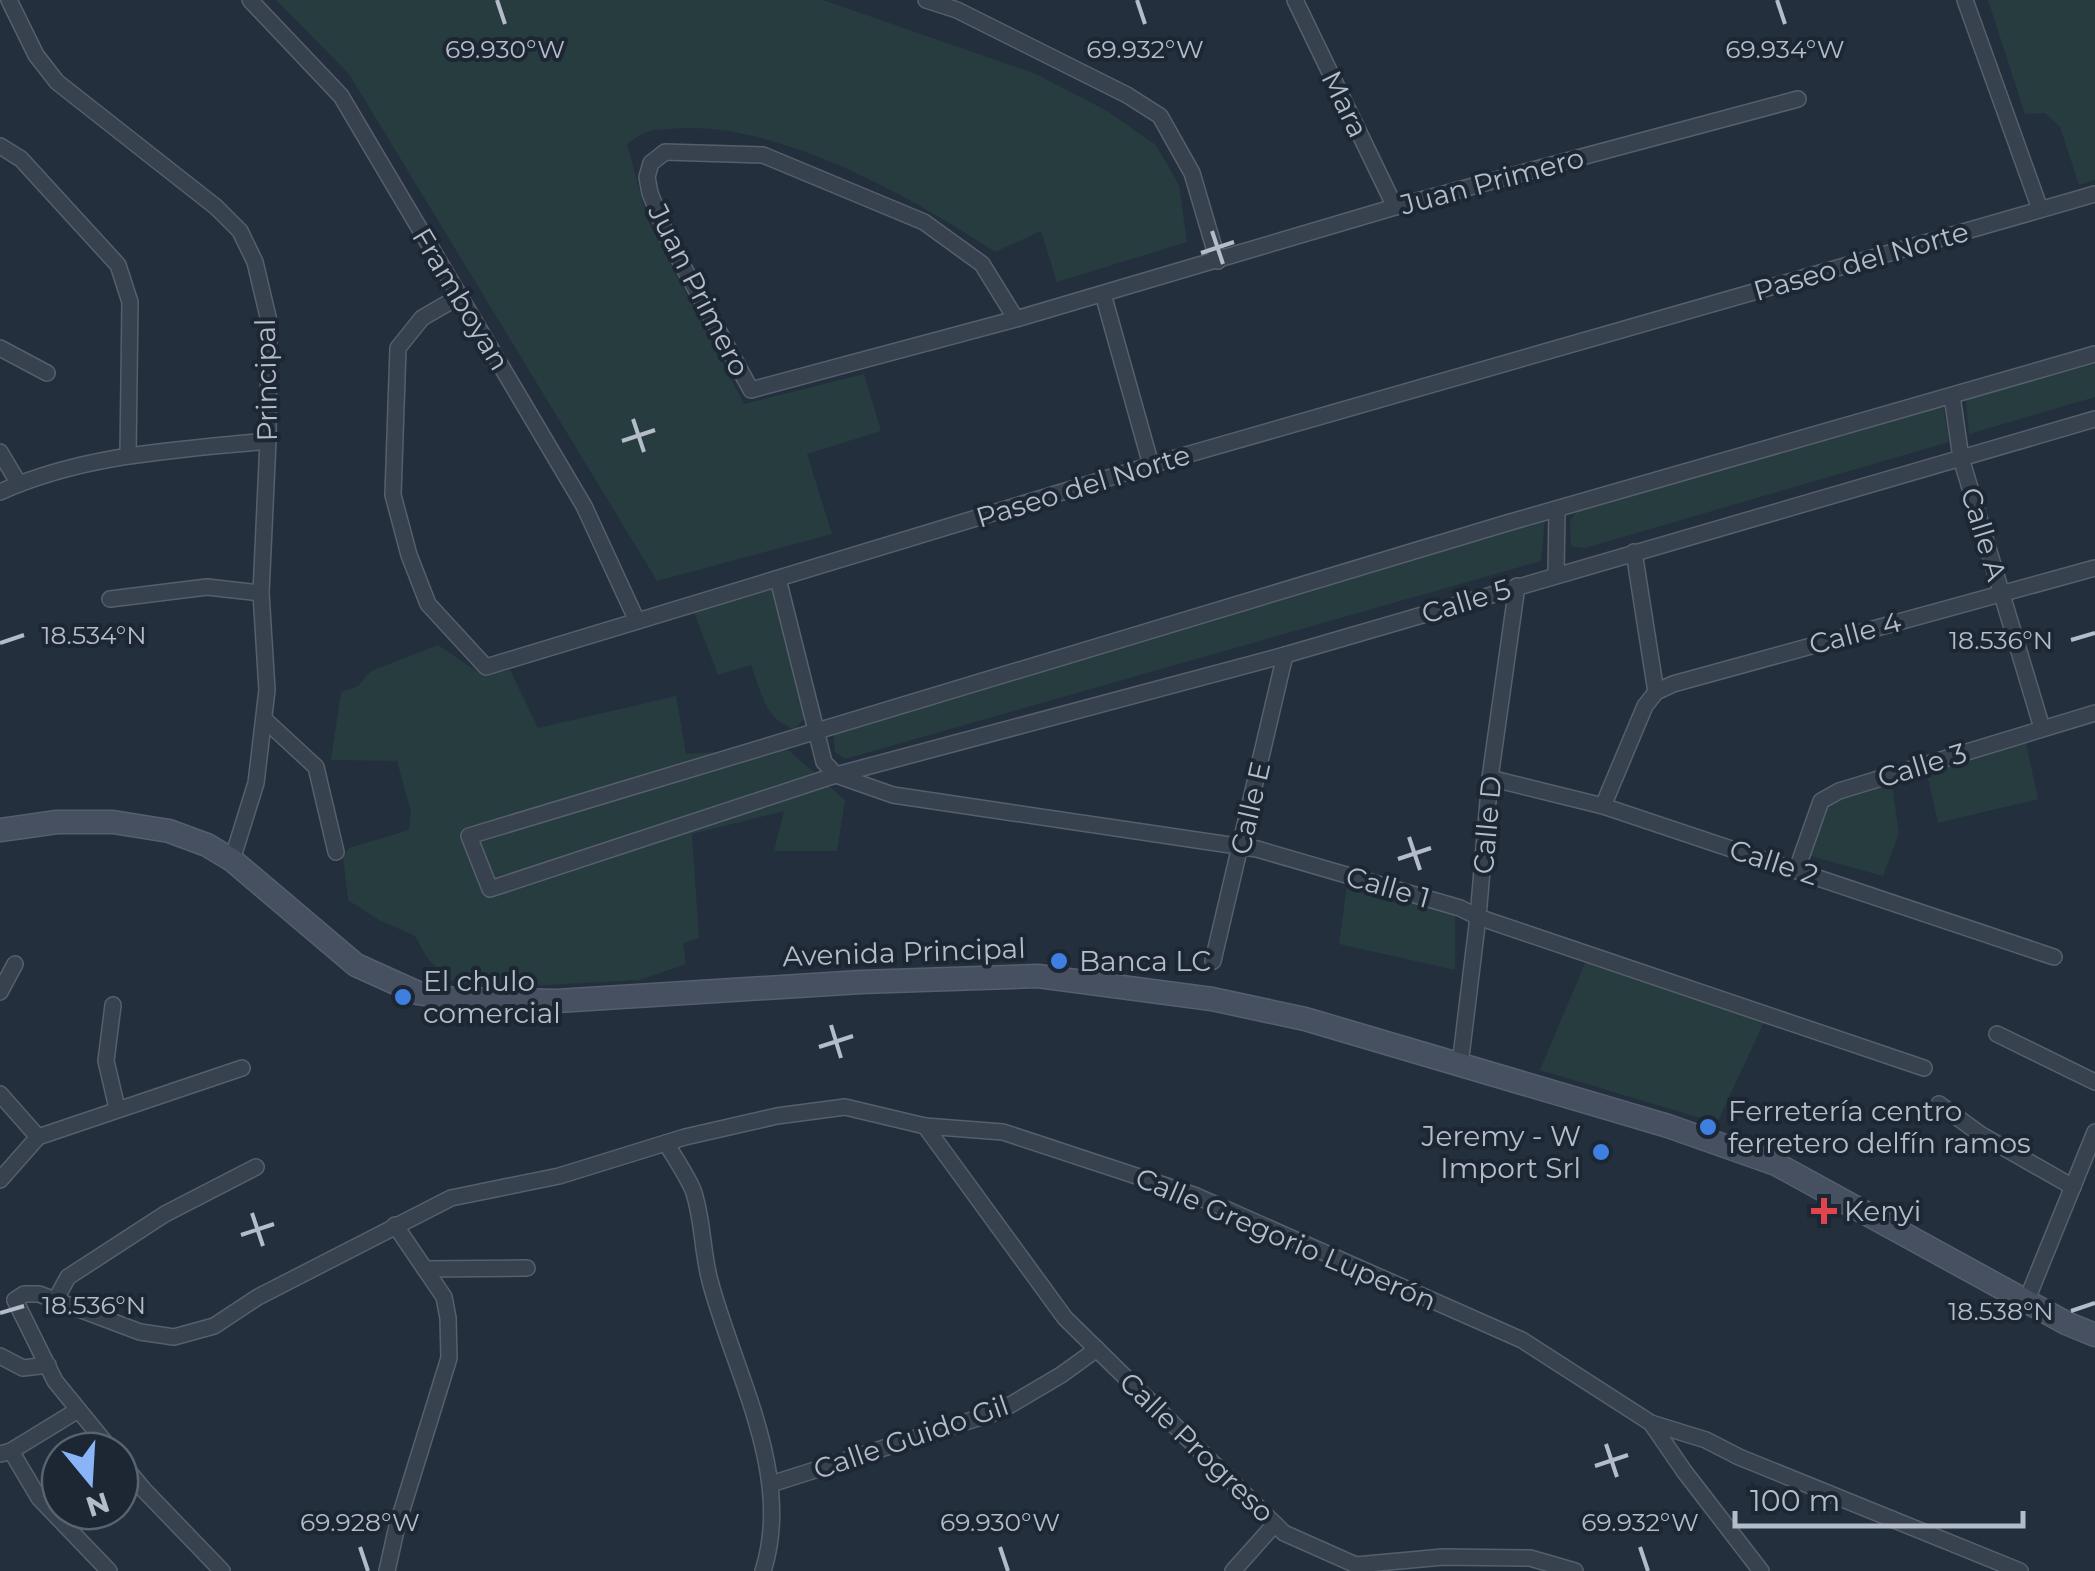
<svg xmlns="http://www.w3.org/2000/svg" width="2095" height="1571" font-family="Montserrat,sans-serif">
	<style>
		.green { fill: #263c3f }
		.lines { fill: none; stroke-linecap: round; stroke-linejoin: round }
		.street-casing { stroke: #565f6c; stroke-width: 18 }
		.secondary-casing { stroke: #565f6c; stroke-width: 25 }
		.street { stroke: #38414e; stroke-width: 15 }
		.secondary { stroke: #465061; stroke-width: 22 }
		.ticks { fill: none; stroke: #b4bcc9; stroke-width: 4 }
		.shop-dot { fill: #3f7fe0; stroke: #1d2633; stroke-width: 4 }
		.health-dot { fill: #e0444e; stroke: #1d2633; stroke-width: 4 }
		.labels { text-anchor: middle; stroke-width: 8; stroke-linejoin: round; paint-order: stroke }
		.street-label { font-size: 28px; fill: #b4bcc9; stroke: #1d2633 }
		.poi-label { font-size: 28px; fill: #b4bcc9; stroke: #1d2633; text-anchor: start }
		.ticks-label { font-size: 25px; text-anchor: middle; fill: #b4bcc9; stroke: #1d2633; stroke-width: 8; stroke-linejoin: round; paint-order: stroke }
	</style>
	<rect width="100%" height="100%" fill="#242f3e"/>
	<g class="green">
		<path d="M276,0H823L1036,74L1107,111L1156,145L1179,185L1187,242L1057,282L1041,231L995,252C911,196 772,118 670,129C662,130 653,129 647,132C640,134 633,140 627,144L648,221L744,404L864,374L881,431L807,454L832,534L657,581L349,74Z"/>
		<path d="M1988,0H2095V180L2079,185L2060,127L2045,113L2025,114Z"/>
		<path d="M2095,363V397L1969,434L1966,400Z"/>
		<path d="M1942,398L1949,442L1585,548L1571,546L1570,521L1576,512Z"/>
		<path d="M1545,520L1541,561L845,759L835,752L833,725Z"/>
		<path d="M774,585L807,717L794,729C764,719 762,693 751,665L718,675L693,610Z"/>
		<path d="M438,645L479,673L510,670L538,728L676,696L686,754L786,748L845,800L837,851H774L784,811L692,834L699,938L683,943L686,964L640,980L487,988L446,979L426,956L415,936L379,920L348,900L343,857L349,848L409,830L411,812L397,761L331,760L341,692L358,686L371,671Z"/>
		<path d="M2025,738L2038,799L1938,823L1925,765Z"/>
		<path d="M1891,778L1899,833L1883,876L1807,855L1823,801Z"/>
		<path d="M1347,886L1455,915V970L1339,944Z"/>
		<path d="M1586,961L1765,1020L1717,1123L1540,1070Z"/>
	</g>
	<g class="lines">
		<g class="street-casing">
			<g id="street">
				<path d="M9,0L36,55L57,82L216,207L240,231L255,262L269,321L268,441L261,593L267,690L256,783L232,860"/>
				<path d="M250,0L341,96L584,506L637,621"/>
				<path d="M926,0L957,10L1127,95L1160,116L1192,173L1218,261"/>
				<path d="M1295,0L1395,207"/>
				<path d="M1965,0L2040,209"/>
				<path d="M0,146L21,159L118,265L130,302L128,455"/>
				<path d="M1103,294L1151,465"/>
				<path d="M460,296L422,318L398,348L393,495L409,555L428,604L486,667L1151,465L2095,194"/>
				<path d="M1016,319L982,264L924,222L763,155L665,152L651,163L647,177L650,193L668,239L751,390L1016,319L1395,207L1798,99"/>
				<path d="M0,348L47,373"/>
				<path d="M2095,354L1507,523L469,836L490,889L836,775L1285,655L2095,419"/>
				<path d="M1952,396L1961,458L2042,728"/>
				<path d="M0,452L19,484"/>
				<path d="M0,492C85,454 177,450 268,441"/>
				<path d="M1634,552L1656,692"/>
				<path d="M1556,574L1557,509"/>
				<path d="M778,579L824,762L836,775"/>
				<path d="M110,599L207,587L261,593"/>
				<path d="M264,719L316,767L336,852"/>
				<path d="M836,775L893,795L1257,849L1460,908L1478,917L1924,1068"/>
				<path d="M1490,778L1603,806L2054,957"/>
				<path d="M1603,806L1645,706L1656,692L1673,684L2095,568"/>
				<path d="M1797,869L1821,801L1839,791L2095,713"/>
				<path d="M1213,961L1285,655"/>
				<path d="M0,992L15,964"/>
				<path d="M113,1005L106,1061L117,1108"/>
				<path d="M1997,1034L2095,1082"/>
				<path d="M1460,1065L1478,917L1490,778L1517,586"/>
				<path d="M0,1094L38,1137"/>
				<path d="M1939,1104L1980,1134L2073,1187"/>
				<path d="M925,1126L1065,1318L1284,1533L1356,1565L1443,1557L1530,1558L1575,1571"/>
				<path d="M666,1143C675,1158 686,1174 693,1190C703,1218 702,1252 710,1281C734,1372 794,1475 763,1571"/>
				<path d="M0,1180L38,1137L242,1068"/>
				<path d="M425,1269L527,1268"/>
				<path d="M56,1299L68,1277L165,1214L256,1167"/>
				<path d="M15,1300L24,1294H39L140,1332L174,1337L214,1326L258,1297L451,1198L559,1176L685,1137L777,1116L845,1107L925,1126L1003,1132L1194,1195L1522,1340L1651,1423L1706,1440L1739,1457L2020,1571"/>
				<path d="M15,1300L55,1381L112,1451"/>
				<path d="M2026,1302L2095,1132"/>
				<path d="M0,1356L23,1368L48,1365"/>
				<path d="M1651,1423L1684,1471L1761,1571"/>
				<path d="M11,1451L39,1498L109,1571"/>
				<path d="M0,1454L11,1451L78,1410"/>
				<path d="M120,1461L144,1490L222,1571"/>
				<path d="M771,1484L1000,1411L1061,1375L1097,1349"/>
				<path d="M387,1571L397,1526L449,1358L448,1318L444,1297L395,1225"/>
				<path d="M1233,1571L1275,1524"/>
			</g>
		</g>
		<g class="secondary-casing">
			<path id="secondary" d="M0,830L57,822H113L169,831L207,845L232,860L356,965L418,993L455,999L557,1001L861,982L1038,976L1212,999L1305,1019L1668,1126L1776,1164L2066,1323L2095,1335"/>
		</g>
		<use href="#street" class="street"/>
		<use href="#secondary" class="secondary"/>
	</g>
	<path class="ticks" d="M497,0L505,24M1137,0L1145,24M1777,0L1785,24M1212,231L1223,264M1201,253L1234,242M633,419L644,452M622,441L655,430M2071,640L2095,633M0,643L24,635M1409,837L1420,870M1398,859L1431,848M831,1025L841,1058M819,1047L853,1036M252,1213L263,1246M241,1235L274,1224M2071,1311L2095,1303M0,1313L24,1306M1606,1444L1617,1477M1595,1466L1628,1455M360,1547L368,1571M1000,1547L1008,1571M1640,1547L1648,1571"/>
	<g class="shop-dot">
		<circle cx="1059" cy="961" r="10"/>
		<circle cx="403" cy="997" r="10"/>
		<circle cx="1708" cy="1127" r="10"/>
		<circle cx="1601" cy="1152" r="10"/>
	</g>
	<path class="health-dot" d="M1819 1196h10v10h10v10h-10v10h-10v-10h-10v-10h10z"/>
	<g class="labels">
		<g class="street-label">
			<text transform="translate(1345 104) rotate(64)" y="10">Mara</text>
			<text transform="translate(1492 181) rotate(-15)" y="10">Juan Primero</text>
			<text transform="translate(1861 261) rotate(-16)" y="10">Paseo del Norte</text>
			<text transform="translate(699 290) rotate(63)" y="10">Juan Primero</text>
			<text transform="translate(461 299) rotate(59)" y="10">Framboyan</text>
			<text transform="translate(266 380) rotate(-91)" y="10">Principal</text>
			<text transform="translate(1083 486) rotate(-17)" y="10">Paseo del Norte</text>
			<text transform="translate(1984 534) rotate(73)" y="10">Calle A</text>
			<text transform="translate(1466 601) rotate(-17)" y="10">Calle 5</text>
			<text transform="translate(1855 633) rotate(-15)" y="10">Calle 4</text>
			<text transform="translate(1922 765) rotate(-17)" y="10">Calle 3</text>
			<text transform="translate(1250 808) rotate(-77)" y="10">Calle E</text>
			<text transform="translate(1487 825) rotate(-85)" y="10">Calle D</text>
			<text transform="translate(1774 862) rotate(18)" y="10">Calle 2</text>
			<text transform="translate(1388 887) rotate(16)" y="10">Calle 1</text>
			<text transform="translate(904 952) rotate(-2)" y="10">Avenida Principal</text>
			<text transform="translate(1286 1239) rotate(23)" y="10">Calle Gregorio Luperón</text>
			<text transform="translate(911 1437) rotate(-19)" y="10">Calle Guido Gil</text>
			<text transform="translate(1197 1447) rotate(44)" y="10">Calle Progreso</text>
		</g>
		<g class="poi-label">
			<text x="1079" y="971">Banca LC</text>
			<text x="423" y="991">El chulo<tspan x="423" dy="32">comercial</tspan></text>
			<text x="1728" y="1121">Ferretería centro<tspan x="1728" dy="32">ferretero delfín ramos</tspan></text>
			<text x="1581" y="1146" text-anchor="end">Jeremy - W<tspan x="1581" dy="32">Import Srl</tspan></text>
			<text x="1844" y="1221">Kenyi</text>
		</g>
	</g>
	<g class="ticks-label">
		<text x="505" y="58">69.930°W</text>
		<text x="1145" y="58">69.932°W</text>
		<text x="1785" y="58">69.934°W</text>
		<text x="94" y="644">18.534°N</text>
		<text x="2001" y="649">18.536°N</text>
		<text x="94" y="1314">18.536°N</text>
		<text x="2001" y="1320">18.538°N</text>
		<text x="360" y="1531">69.928°W</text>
		<text x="1000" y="1531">69.930°W</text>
		<text x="1640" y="1531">69.932°W</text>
	</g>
	<g transform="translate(90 1481) rotate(162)"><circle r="48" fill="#1d2633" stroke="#59626f" stroke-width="2.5"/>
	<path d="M0-8L18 38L0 25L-18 38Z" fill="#8ab4f8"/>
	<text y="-15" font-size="28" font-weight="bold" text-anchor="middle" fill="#b4bcc9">N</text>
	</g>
	<path d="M1735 1511v15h288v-15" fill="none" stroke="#b4bcc9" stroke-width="5"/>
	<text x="1750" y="1511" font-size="30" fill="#b4bcc9" stroke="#1d2633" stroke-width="8" paint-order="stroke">100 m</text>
</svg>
